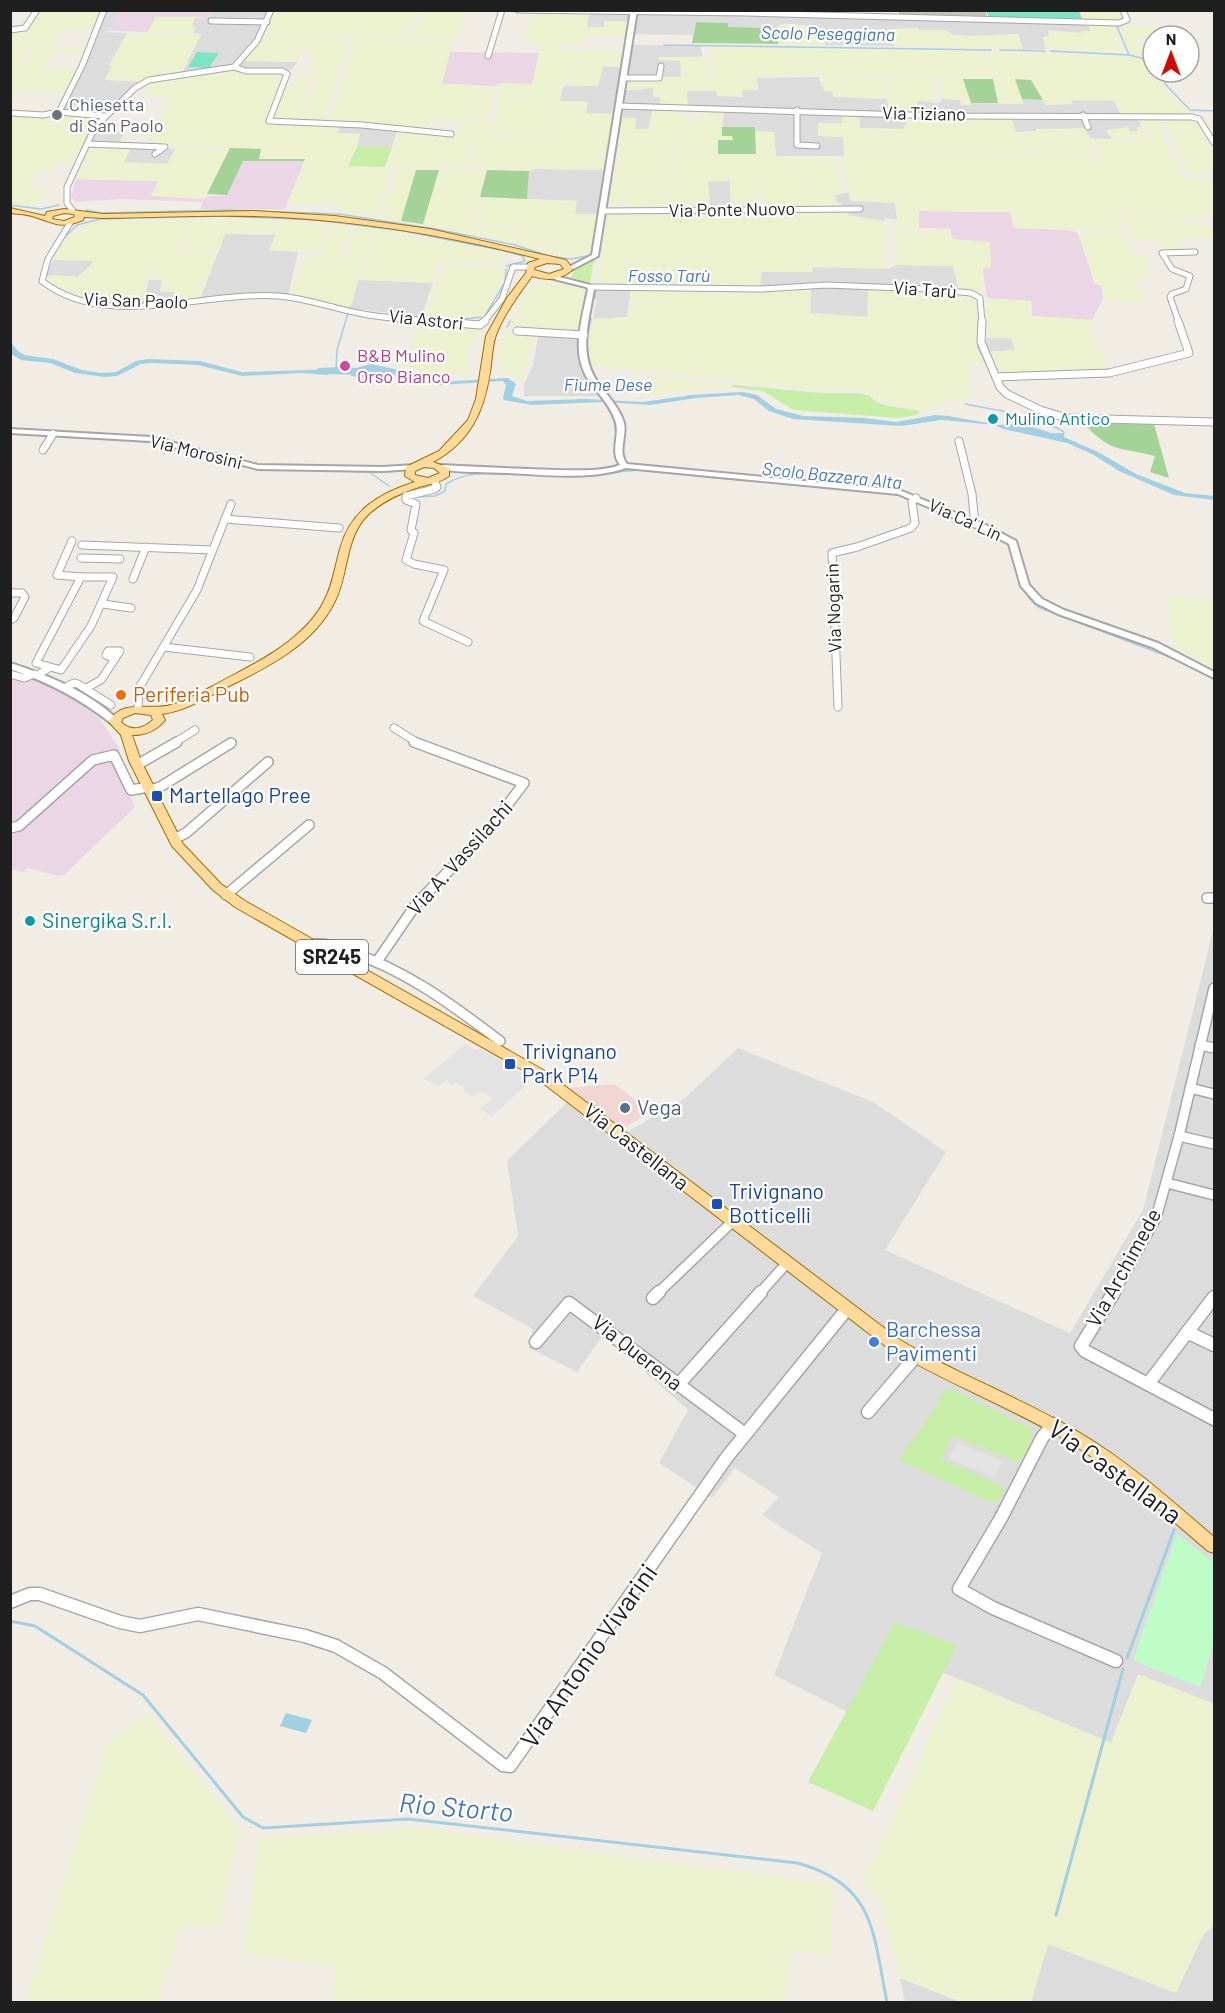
<svg xmlns="http://www.w3.org/2000/svg" width="1225" height="2013" font-family="Barlow,sans-serif">
	<style>
		.residential { fill: #dddcdc }
		.commercial { fill: #f2d6d3 }
		.industrial { fill: #ead6e5 }
		.construction { fill: #c5c6af }
		.farmland { fill: #ecf1cf }
		.grass { fill: #c6eea7 }
		.forest { fill: #a5d397 }
		.park { fill: #bffdc8 }
		.pitch { fill: #7de5c3 }
		.parking { fill: #e3e3e3 }
		.water { fill: #a2cfe1 }
		.lines { fill: none; stroke-linecap: round; stroke-linejoin: round }
		.stream-far1 { stroke: #a2cfe1; stroke-width: 1.5 }
		.stream { stroke: #a2cfe1; stroke-width: 3 }
		.river { fill: #a2cfe1; fill-rule: evenodd }
		.minor-far3-casing { stroke: #a6a6a6; stroke-width: 7 }
		.minor-far2-casing { stroke: #a6a6a6; stroke-width: 9 }
		.minor-far1-casing { stroke: #a6a6a6; stroke-width: 12 }
		.minor-casing { stroke: #a6a6a6; stroke-width: 15 }
		.tertiary-casing { stroke: #a6a6a6; stroke-width: 4 }
		.primary-casing { stroke: #9a7000; stroke-width: 2 }
		.minor-far3 { stroke: #fff; stroke-width: 5 }
		.minor-far2 { stroke: #fff; stroke-width: 7 }
		.minor-far1 { stroke: #fff; stroke-width: 9 }
		.minor { stroke: #fff; stroke-width: 12 }
		.tertiary { fill: #fff; fill-rule: evenodd }
		.primary { fill: #ffda9b; fill-rule: evenodd }
		.worship-dot { fill: #6b7280; stroke: #fff; stroke-width: 2 }
		.hotel-dot { fill: #d1479c; stroke: #fff; stroke-width: 2 }
		.culture-dot { fill: #0f9aa8; stroke: #fff; stroke-width: 2 }
		.food-dot { fill: #e8710a; stroke: #fff; stroke-width: 2 }
		.transit-dot { fill: #1a4fb4; stroke: #fff; stroke-width: 2 }
		.service-dot { fill: #5c6f8a; stroke: #fff; stroke-width: 2 }
		.shop-dot { fill: #3f7fe0; stroke: #fff; stroke-width: 2 }
		.labels { text-anchor: middle; stroke-width: 4.5; stroke-linejoin: round; paint-order: stroke }
		.far-water-label { font-size: 18px; font-style: italic; fill: #4477b6; stroke: #fff }
		.far-worship-label { font-size: 18px; fill: #5b616d; stroke: #fff; text-anchor: start }
		.far-street-label { font-size: 18px; fill: #1f1f1f; stroke: #fff }
		.far-hotel-label { font-size: 18px; fill: #b23c85; stroke: #fff; text-anchor: start }
		.far-culture-label { font-size: 18px; fill: #0d838f; stroke: #fff; text-anchor: start }
		.shield { fill: #fff; stroke: #626262; stroke-width: 1.5 }
		.shield-label { font-size: 20px; font-weight: bold; fill: #1f1f1f }
		.food-label { font-size: 21px; fill: #c56008; stroke: #fff; text-anchor: start }
		.transit-label { font-size: 21px; fill: #164399; stroke: #fff; text-anchor: start }
		.street-label { font-size: 21px; fill: #1f1f1f; stroke: #fff }
		.culture-label { font-size: 21px; fill: #0d838f; stroke: #fff; text-anchor: start }
		.service-label { font-size: 21px; fill: #4e5e75; stroke: #fff; text-anchor: start }
		.shop-label { font-size: 21px; fill: #366cbe; stroke: #fff; text-anchor: start }
		.near-street-label { font-size: 26px; fill: #1f1f1f; stroke: #fff }
		.near-water-label { font-size: 27px; font-style: italic; fill: #4477b6; stroke: #fff }
	</style>
	<rect width="100%" height="100%" fill="#f1ede5"/>
	<g class="residential">
		<path d="M107,11H121L109,31L103,32L127,33L109,65L112,66L105,80L142,82L103,115L62,112Z"/>
		<path d="M214,11H269L262,30L233,64L182,73L201,34L193,33L196,27L192,26L195,18L212,17Z"/>
		<path d="M629,12L628,22L605,21L604,27H586L589,13Z"/>
		<path d="M637,13L1088,23L1091,31H1081V33L1048,31L1049,36L1043,37L1046,49H1023L1018,34L970,36L953,35L945,30H918V28L890,29L894,46L825,45L824,29L808,28L805,25L779,24V28L728,27V23L696,22L693,35L634,34Z"/>
		<path d="M632,45L701,46L702,57H659L660,60H680L681,77H628Z"/>
		<path d="M244,61L298,62L289,72L248,70L237,67Z"/>
		<path d="M603,66L620,67L614,114L586,113L587,102L560,101L563,86H598Z"/>
		<path d="M819,77L821,86L832,92L834,97L887,99L890,113L688,106L686,91H717V96H743L741,90H758L757,78Z"/>
		<path d="M642,88H654L660,97V106L623,104L625,90H642Z"/>
		<path d="M942,99L960,100L961,105H970L971,103L1023,104L1022,99L1043,100L1046,105L1071,100L1114,101L1121,115L919,114L917,101L940,103Z"/>
		<path d="M624,107L653,108L648,129H635L636,118H623Z"/>
		<path d="M724,109L794,111L795,146L798,111L842,113L843,123L818,136L843,137L844,156H776L774,132L756,131L755,127H722Z"/>
		<path d="M859,114L907,116V124L905,129L860,128Z"/>
		<path d="M1011,117L1137,118L1142,127H1137L1138,131L1107,130L1112,139L1090,138L1086,128L1015,132Z"/>
		<path d="M341,125L397,130L392,147H357L360,134L337,133Z"/>
		<path d="M96,131H126L117,145L175,149L167,164L123,162L131,148L88,146Z"/>
		<path d="M533,169L605,170L600,214H575L576,201L527,199L529,171Z"/>
		<path d="M708,181H730L731,206L737,209H710Z"/>
		<path d="M843,193H849L851,201L895,203L897,220L885,218L884,221L847,215L836,201L835,195Z"/>
		<path d="M225,234L276,235L270,250L298,252L288,296L199,302Z"/>
		<path d="M54,260L93,261H94L81,275L76,277V276H46V272Z"/>
		<path d="M897,265L953,266L959,290L918,286L760,287L761,271L813,272V267L888,269Z"/>
		<path d="M149,280H162L160,292H175L172,302H143Z"/>
		<path d="M358,280L433,283L421,317L348,308L352,303Z"/>
		<path d="M811,287L868,289L867,317L810,313Z"/>
		<path d="M598,290H631L627,317L593,319Z"/>
		<path d="M539,333L581,335L578,360L580,369L598,396H524V385L533,364Z"/>
		<path d="M986,338H1011L1015,350L987,352L984,343Z"/>
		<path d="M1214,927V1704L1138,1674L1111,1743L891,1651L848,1712L774,1675L822,1553L762,1515L779,1497L735,1468L712,1498L659,1463L688,1410L603,1335L577,1372L529,1348L533,1329L473,1296L518,1236L507,1161L567,1102L614,1140L685,1098L738,1048L873,1102L946,1152L885,1250L1070,1333L1143,1210Z"/>
		<path d="M1214,1924V2002H1172L1175,1996L1170,2002H1031L1048,1944L1176,1993L1203,1935Z"/>
		<path d="M900,1978L961,2002H905Z"/>
	</g>
	<path class="commercial" d="M614,1084L651,1111L623,1129L569,1088Z"/>
	<g class="industrial">
		<path d="M121,11H214L212,17H156L148,32L109,31Z"/>
		<path d="M450,52L539,53L532,84L500,83L495,86L441,84Z"/>
		<path d="M243,161H304L285,209H200L203,202L122,199L75,202L71,196L76,179L159,181L151,196H223L227,195Z"/>
		<path d="M918,211L1010,212L1014,228L1068,230L1078,233L1095,284L1102,286L1103,299L1092,320L1032,316L1031,301L987,298L982,267H991L951,239V229L919,228Z"/>
		<path d="M10,677L25,681L34,678L80,703L100,719L120,750L103,754L18,823L10,824Z"/>
		<path d="M112,758L135,807L65,874L59,876L28,868L23,872L11,870L10,832L17,833L96,761Z"/>
	</g>
	<path class="construction" d="M899,11H985L988,18L899,17Z"/>
	<g class="farmland">
		<path d="M424,10L463,11L461,14L467,16L456,39L409,38Z"/>
		<path d="M39,11H101L91,30H50L61,31L55,44H32L19,68H29H23L35,45H56L55,48H85L83,53H58L47,61L43,68L77,69L64,93L14,92L11,99V31H21Z"/>
		<path d="M274,11V10L419,11L405,37L265,35Z"/>
		<path d="M1079,11H1120L1124,21H1083Z"/>
		<path d="M533,12L589,13L587,27H604L605,21L628,22L627,36H585L582,44L561,43L560,49L578,50L568,84L554,85L563,86L550,136L494,134L500,83L532,85L542,42L521,41Z"/>
		<path d="M156,17L195,18L192,26L196,27L193,33L148,32Z"/>
		<path d="M1088,23L1113,25L1124,52L1046,49L1043,37L1049,36L1048,30L1081,33V31H1090Z"/>
		<path d="M779,24L805,25L808,28L824,29L825,45L778,44Z"/>
		<path d="M1119,25L1158,28L1162,36L1135,38L1143,56L1132,55Z"/>
		<path d="M918,28L919,30H945L953,35L970,36L1018,34L1023,49L894,46L890,29Z"/>
		<path d="M127,33L201,35L182,73L140,80L105,79L112,66H109Z"/>
		<path d="M264,36L351,39L325,119L322,121L302,122L318,74V70H308L313,55L304,54L306,45H302L298,62L244,61Z"/>
		<path d="M355,38L453,41L442,84L478,85L471,118L480,86H495L488,119L460,122L429,121L425,131L396,126L391,128L370,123H329Z"/>
		<path d="M711,47L985,52L993,78L793,75L718,78H757L758,90H742L743,97L717,96L716,91H687L688,106H660V97H653V88L625,90L627,79L699,78H681L680,61L659,60V57H709L712,78H715Z"/>
		<path d="M580,50L623,51L620,67L603,66L598,86L570,85Z"/>
		<path d="M988,52L1112,55L1145,59L1166,90L1195,115H1121L1114,101L1071,100L1073,104L1046,105L1033,79H1015L1023,104L998,103L993,79L1004,78L995,77Z"/>
		<path d="M232,71L284,73L268,114L266,121L268,122L341,125L338,133L360,134L357,147L348,166L392,170L377,218L337,212L340,204H287L305,160L313,161L295,158L258,159L261,149L146,145L170,98L143,95L152,82Z"/>
		<path d="M297,73H314L298,122L275,120L273,116L285,89L295,80Z"/>
		<path d="M819,77L882,78L887,98L833,96L832,92L824,91Z"/>
		<path d="M885,78L933,79L936,102L889,98Z"/>
		<path d="M937,78L963,79L971,105H961L960,100L942,99Z"/>
		<path d="M887,99L917,101L919,114L889,112Z"/>
		<path d="M560,101L588,102L586,113L614,114L605,170L473,168L476,152L471,149L475,135L551,137Z"/>
		<path d="M653,108L676,110L678,115L690,116L691,124L695,120L701,119L703,109H724L722,136H733V140H718V154L675,152V130L671,182L615,181L623,118H636L635,129L648,130Z"/>
		<path d="M842,113L859,114L860,128L904,129V125L907,124V116L1011,117L1016,132H1036V129L1086,128L1095,154L1057,155L1027,151L999,159H958L844,156L843,137L818,136V123H842Z"/>
		<path d="M10,115L97,117L75,162H57L54,170L35,173L28,189H48L37,205L11,203Z"/>
		<path d="M1143,118L1156,119L1183,177L1201,178L1214,182V215L1174,222L1161,209L1172,224L1201,222L1207,224L1214,235V238L1177,239L1186,251L1163,252L1149,227L1154,240H1134L1121,211L1159,209L1119,210L1122,232L1014,228L1010,212L919,211V228L898,227L895,203L850,200L841,157L990,160L1007,159L1025,153L1098,158L1100,156L1095,140H1152Z"/>
		<path d="M1162,118L1194,119L1214,155V173L1188,174Z"/>
		<path d="M494,121L491,134L458,133L462,123Z"/>
		<path d="M1128,127L1130,131H1138L1137,127H1142L1148,137L1112,139L1106,130Z"/>
		<path d="M401,131L473,135L469,149L472,151L470,168H391L388,167L391,156Z"/>
		<path d="M756,131L774,132L776,156L756,155Z"/>
		<path d="M92,147L131,148L124,162L167,164L175,149L228,151L206,198L200,199L151,196L158,181L76,179Z"/>
		<path d="M675,154L757,155L797,159L803,202L799,159L833,158L836,159L843,193L835,195L836,201L842,204L843,206L765,209L759,181V209L731,207L730,181L708,182L710,209L630,210L631,204L609,203L612,182L672,183Z"/>
		<path d="M395,170H416L401,221L380,218Z"/>
		<path d="M439,170H487L472,225L517,228L511,242L423,224Z"/>
		<path d="M482,198L577,201L575,214H600L593,252L576,256L558,255L514,243L521,228L546,229L543,246L549,228L475,224Z"/>
		<path d="M849,209L848,215L884,221L888,269L813,267V272H762L760,287L597,284L608,214Z"/>
		<path d="M194,219L279,221L274,234H225L219,252H181L191,231H188L177,253L216,254L199,302H172L175,292H160L162,280L152,279L157,262L154,263L142,300L99,299L76,296L50,282L52,275L77,277L91,266L93,261L54,260L65,241L85,224L102,221Z"/>
		<path d="M281,221L328,224L320,252L269,250Z"/>
		<path d="M331,224L350,225L340,257L321,255Z"/>
		<path d="M354,226L375,229L366,259L343,257Z"/>
		<path d="M377,229L504,254L503,263L439,261L433,283L362,279L369,261H386L368,260Z"/>
		<path d="M895,230L951,231L952,239L990,242L991,268H983L985,292L959,290L953,266L897,265Z"/>
		<path d="M1078,233L1123,234L1128,239L1133,254L1144,255L1150,273L1148,277L1133,285L1148,298L1131,302L1103,299L1102,286L1095,284Z"/>
		<path d="M306,255L364,260L352,303L348,308L290,293Z"/>
		<path d="M443,263L502,267L504,272L502,283L482,315L445,319L426,315Z"/>
		<path d="M544,281L584,289L580,331L510,327L526,294L538,282Z"/>
		<path d="M811,288L810,313L867,317L868,289L973,296L979,331L976,345L985,363L969,362L971,398L949,400L931,411L887,403L862,390H807L588,365L587,355L593,319L627,317L631,290L754,292Z"/>
		<path d="M985,299L1031,301L1032,316L1092,320L1091,329L1109,370L998,374L987,352L1015,350L1011,338L989,337Z"/>
		<path d="M419,321L481,330L470,349L469,357H461L467,358V374L439,377L400,366L410,353Z"/>
		<path d="M506,332L533,335L523,382L499,371L502,338Z"/>
		<path d="M655,377L734,385L730,387L691,390L644,397Z"/>
		<path d="M1166,595L1214,600V668L1174,647Z"/>
		<path d="M1138,1674L1214,1704V1926L1203,1935L1176,1993L1048,1944L1031,2002H961L900,1978L881,1901L864,1880L957,1678L1111,1743Z"/>
		<path d="M147,1713L239,1828L220,1926L180,1928L159,2002H25L106,1745Z"/>
		<path d="M417,1828L834,1885L830,1956L793,1951L785,2002H331L336,1967L242,1954L259,1838Z"/>
	</g>
	<g class="grass">
		<path d="M357,147H392L385,167L348,166Z"/>
		<path d="M597,259L593,263L590,284L571,277L576,267Z"/>
		<path d="M734,385L820,393H859L870,396L876,402L888,406L920,411L916,415L900,418L793,410L763,391L730,387Z"/>
		<path d="M947,1387L1032,1429C1034,1440 1028,1455 1018,1462L950,1435L949,1437L952,1438L941,1459L1002,1486L1005,1489L999,1502L992,1503L898,1460L934,1410Z"/>
		<path d="M895,1622L957,1645L873,1811L808,1782Z"/>
	</g>
	<g class="forest">
		<path d="M696,22L728,23V27L779,28L778,44L692,43Z"/>
		<path d="M963,79H993L998,103H971Z"/>
		<path d="M1015,79L1031,80L1043,100L1022,99Z"/>
		<path d="M722,127H755L756,154H718V140H733L732,136H722Z"/>
		<path d="M230,148L261,149L259,159H305L304,161H243L227,195L207,194Z"/>
		<path d="M416,170H439L423,224L401,221Z"/>
		<path d="M487,170L529,171L527,199L480,197Z"/>
		<path d="M1087,423L1154,424L1169,478L1150,472L1155,456C1121,447 1114,454 1087,427Z"/>
	</g>
	<path class="park" d="M1177,1534L1214,1562V1642L1200,1687L1133,1660Z"/>
	<g class="pitch">
		<path d="M986,11H1079L1083,21L1040,18H989Z"/>
		<path d="M197,52L219,53L209,68L188,67Z"/>
	</g>
	<g class="parking">
		<path d="M465,1044L476,1050L480,1048L502,1061L501,1063L528,1076L525,1079L530,1081L492,1116L479,1109L493,1099L481,1092L473,1097L463,1091L466,1088L456,1083L452,1085L446,1081L438,1086L423,1079Z"/>
		<path d="M957,1443L1003,1461L994,1477L948,1459Z"/>
	</g>
	<g class="water">
		<path d="M10,341L17,350L24,355L53,359L82,370L102,373L116,372L136,361L148,359L200,361L242,372L339,369L327,375L301,373L242,376L198,365L152,363L141,364L117,376L104,377L75,373L50,363L21,360L11,354Z"/>
		<path d="M370,364L409,372L438,382L508,378L516,384L512,396L527,401L585,399L643,402L691,395L743,392L757,395L776,409L803,416L865,418L896,422L935,415L948,416L1000,425L1020,423L1051,433H1064V437L1098,452L1136,474L1185,493L1214,496V500L1174,495L1119,471L1092,454L1067,443L1003,429L995,425L942,420L901,426L793,419L769,411L754,399L738,395L696,398L650,405L605,402L532,405L504,400L503,398L506,385L503,381L438,385L392,374L367,378L351,376L353,369Z"/>
		<path d="M286,1713L312,1720L306,1733L280,1726Z"/>
	</g>
	<g class="lines">
		<g class="stream-far1">
			<path d="M1116,24L1129,55L1153,61"/>
			<path d="M664,45L991,50"/>
			<path d="M1000,50L1045,51"/>
			<path d="M1051,51L1129,55"/>
			<path d="M1159,72L1167,86L1190,110L1214,111"/>
			<path d="M10,205L41,209L59,205"/>
			<path d="M86,210L101,213L228,210L339,214L436,229L515,245L549,256L571,259L587,256"/>
			<path d="M64,238L77,225L100,219L224,216L316,220L404,231L500,250"/>
			<path d="M504,251L523,256L525,261L506,266"/>
			<path d="M595,299L596,290L599,289"/>
			<path d="M486,314L505,282L506,269"/>
			<path d="M456,320L481,317"/>
			<path d="M507,327L510,321"/>
			<path d="M588,333L591,319"/>
			<path d="M978,337V347L991,374"/>
			<path d="M336,370L337,350L348,313"/>
			<path d="M965,404L997,410"/>
			<path d="M999,410L1057,428L1064,432L1063,436"/>
			<path d="M10,434L50,436"/>
			<path d="M55,436L160,443"/>
			<path d="M166,445L217,462L247,466"/>
			<path d="M313,470L369,472L389,486"/>
			<path d="M606,473L640,470L700,476"/>
			<path d="M704,477L859,490"/>
			<path d="M416,497L435,496L445,491L446,484C469,470 493,473 519,474"/>
			<path d="M925,506L991,535"/>
			<path d="M1007,543C1021,568 1014,587 1038,607L1185,663"/>
			<path d="M1206,674L1214,679"/>
		</g>
		<g class="stream">
			<path d="M10,1621L35,1626L143,1695L243,1817L263,1828L408,1819L797,1863C876,1884 873,1934 887,2002"/>
			<path d="M1127,1658L1174,1530"/>
			<path d="M1056,1915L1123,1669"/>
		</g>
		<path class="river" d="M342,367L369,369L374,372L369,375L319,374L314,371L319,368Z"/>
		<g class="minor-far3-casing">
			<g id="minor-far3">
				<path d="M518,10L748,13L1119,23L1127,20L1123,10"/>
				<path d="M211,21L267,22"/>
				<path d="M10,30L25,28L37,10"/>
				<path d="M488,56L502,10"/>
				<path d="M234,67L246,71H282L287,74L269,121L362,125L451,134"/>
				<path d="M624,78H659L661,66"/>
				<path d="M619,106L941,116L1192,117L1199,119L1214,143"/>
				<path d="M797,110V145L817,146"/>
				<path d="M59,112L82,66L104,10"/>
				<path d="M10,113L43,115L59,112L104,116"/>
				<path d="M1083,115L1088,127"/>
				<path d="M87,144L165,147L155,154"/>
				<path d="M73,211L67,203V187L95,127L135,88L149,80L234,67L257,41L271,10"/>
				<path d="M603,211L860,209"/>
				<path d="M70,223L48,259L42,281C105,331 204,291 278,296C307,298 334,309 363,314C389,319 417,319 444,323"/>
				<path d="M590,287L762,289L826,285L929,289L971,293L980,298L982,323"/>
				<path d="M483,323L502,299L513,267H529"/>
				<path d="M1179,323L1170,297L1172,294L1186,289L1190,276L1172,269L1162,253L1195,252"/>
			</g>
		</g>
		<g class="minor-far2-casing">
			<g id="minor-far2">
				<path d="M431,321L480,325L485,321"/>
				<path d="M982,321L981,342L1000,387L1007,394L1040,410L1067,418L1214,422"/>
				<path d="M517,331L584,335"/>
				<path d="M996,377L1109,373L1189,353L1178,321"/>
				<path d="M959,441L972,494L975,524"/>
				<path d="M43,450L53,434"/>
				<path d="M434,480L437,487L435,489L406,496V500L416,504L411,530L414,533L406,560L414,564L444,570L423,621L468,642"/>
				<path d="M225,519L339,528"/>
				<path d="M72,541L57,575L81,577"/>
				<path d="M82,545L212,550"/>
				<path d="M81,558L120,559"/>
				<path d="M81,577H113L91,626L61,670L36,663Z"/>
				<path d="M133,579L146,547"/>
				<path d="M10,593H22L25,597L14,618L10,620"/>
				<path d="M103,604L131,608"/>
				<path d="M164,647L250,657"/>
				<path d="M10,674L24,678L34,674"/>
				<path d="M39,674L49,668"/>
				<path d="M66,687L74,683L78,684L111,705"/>
				<path d="M86,688L101,680L120,651H108L106,655L113,658"/>
				<path d="M838,707L832,553L857,547L911,528L915,523L912,502L916,498"/>
				<path d="M138,708L139,688L197,590L231,504"/>
				<path d="M394,728L418,743"/>
				<path d="M174,743L195,730"/>
			</g>
		</g>
		<g class="minor-far1-casing">
			<g id="minor-far1">
				<path d="M137,765L177,742"/>
				<path d="M150,790L160,787L231,743"/>
				<path d="M10,828L19,826L93,760L114,755L131,790L149,787"/>
				<path d="M174,839L186,833L268,762"/>
				<path d="M226,895L309,825"/>
				<path d="M1207,898H1214"/>
				<path d="M311,945C323,942 336,947 347,951C405,969 452,1005 500,1041"/>
				<path d="M378,960L417,903L488,831L524,783L414,742"/>
				<path d="M1200,1045L1214,1048"/>
				<path d="M1190,1088L1214,1094"/>
				<path d="M1179,1136L1214,1144"/>
				<path d="M1167,1183L1214,1195"/>
				<path d="M657,1294L733,1221"/>
				<path d="M759,1294L787,1263"/>
				<path d="M1113,1294L1156,1218L1179,1136L1214,988"/>
			</g>
		</g>
		<g class="minor-casing">
			<g id="minor">
				<path d="M1114,1292L1081,1346L1085,1351L1214,1419"/>
				<path d="M653,1298L659,1292"/>
				<path d="M1187,1332L1214,1345"/>
				<path d="M536,1342L569,1303L745,1434"/>
				<path d="M1148,1384L1214,1297"/>
				<path d="M678,1385L761,1292"/>
				<path d="M868,1412L915,1357"/>
				<path d="M1053,1424L1042,1438L1001,1518L959,1589L993,1608L1116,1661"/>
				<path d="M10,1602L30,1594H40L120,1622L140,1626L198,1614L305,1636L336,1646L383,1673L503,1765L510,1766L727,1457L847,1309"/>
			</g>
		</g>
		<g class="tertiary-casing">
			<g id="tertiary">
				<path d="M631,10H637L598,256L569,271L567,270V268L592,255Z"/>
				<path d="M552,275L590,285L594,289C589,321 577,355 599,384C608,396 620,409 624,423C627,437 617,452 627,464L899,490L988,526L1016,541L1029,585L1042,599L1064,610L1158,643L1214,672V678L1152,647L1058,614L1036,603L1021,586L1009,544L982,530L898,494L626,468C593,480 543,475 509,473C486,472 461,473 438,469V465H441C480,467 520,469 559,470C579,470 601,472 620,465C609,451 621,435 615,420C610,405 598,393 589,381C570,353 582,320 588,289L586,287L550,278L549,277Z"/>
				<path d="M10,429L151,437L258,465L383,467L414,465L418,467L414,469L383,471L258,469L151,441L10,433Z"/>
				<path d="M10,663C48,675 92,693 120,722L115,725L112,724C81,699 48,682 10,669Z"/>
			</g>
		</g>
		<g class="primary-casing">
			<path id="primary" d="M10,208L45,216L47,212L64,209L103,214L253,211L335,216L430,229L566,260L573,269C562,280 547,281 532,276C519,294 504,314 496,335C492,346 492,360 490,372C484,412 470,442 433,462L449,468V476C440,483 429,484 419,487C398,494 378,503 364,519C345,542 348,576 335,601C314,645 266,668 225,688C204,699 185,711 162,714L165,720C156,731 146,735 132,735L141,761L183,844L221,884L245,901L545,1071L900,1340C958,1375 1022,1398 1080,1433C1129,1462 1171,1500 1214,1537V1553L1208,1551C1163,1513 1118,1471 1067,1441C1009,1406 946,1383 888,1348L535,1077L235,907L213,890L172,846L129,761L121,735L109,722C121,698 150,711 171,705C186,701 199,693 213,686C238,672 265,660 288,642C302,631 316,618 324,601C333,585 335,566 340,549C350,511 379,493 415,482L405,476L406,467L439,451L468,420L476,399L486,336L507,298L526,273L528,263L540,259C455,237 368,222 280,217C221,214 162,217 103,218L84,217L83,220C61,229 57,224 35,217C28,214 18,214 10,213ZM64,213L74,214L75,217L64,221L52,219L53,216ZM547,263L560,264L564,269L549,274L534,270L535,267ZM424,467L434,468L440,473L428,478L415,475V471ZM135,713L151,715L153,720C143,729 131,732 121,722L123,718Z"/>
		</g>
		<use href="#minor-far3" class="minor-far3"/>
		<use href="#minor-far2" class="minor-far2"/>
		<use href="#minor-far1" class="minor-far1"/>
		<use href="#minor" class="minor"/>
		<use href="#tertiary" class="tertiary"/>
		<use href="#primary" class="primary"/>
	</g>
	<circle class="worship-dot" cx="57" cy="115" r="6"/>
	<circle class="hotel-dot" cx="345" cy="366" r="6"/>
	<g class="culture-dot">
		<circle cx="993" cy="419" r="6"/>
		<circle cx="30" cy="921" r="6"/>
	</g>
	<circle class="food-dot" cx="121" cy="695" r="6"/>
	<g class="transit-dot">
		<rect x="151" y="790" width="12" height="12" rx="3"/>
		<rect x="504" y="1058" width="12" height="12" rx="3"/>
		<rect x="711" y="1198" width="12" height="12" rx="3"/>
	</g>
	<circle class="service-dot" cx="625" cy="1108" r="6"/>
	<circle class="shop-dot" cx="874" cy="1342" r="6"/>
	<g class="labels">
		<g class="far-water-label">
			<text transform="translate(828 34) rotate(1)" y="6">Scolo Peseggiana</text>
			<text x="669" y="282">Fosso Tarù</text>
			<text x="608" y="391">Fiume Dese</text>
			<text transform="translate(832 476) rotate(6)" y="6">Scolo Bazzera Alta</text>
		</g>
		<g class="far-worship-label">
			<text x="69" y="111">Chiesetta<tspan x="69" dy="21">di San Paolo</tspan></text>
		</g>
		<g class="far-street-label">
			<text transform="translate(924 114) rotate(1)" y="6">Via Tiziano</text>
			<text transform="translate(732 210) rotate(-1)" y="6">Via Ponte Nuovo</text>
			<text transform="translate(925 290) rotate(4)" y="6">Via Tarù</text>
			<text transform="translate(136 301) rotate(2)" y="6">Via San Paolo</text>
			<text transform="translate(426 320) rotate(6)" y="6">Via Astori</text>
			<text transform="translate(196 452) rotate(14)" y="6">Via Morosini</text>
			<text transform="translate(965 520) rotate(24)" y="6">Via Ca' Lin</text>
			<text transform="translate(834 608) rotate(-92)" y="6">Via Nogarin</text>
		</g>
		<g class="far-hotel-label">
			<text x="357" y="362">B&amp;B Mulino<tspan x="357" dy="21">Orso Bianco</tspan></text>
		</g>
		<g class="far-culture-label">
			<text x="1005" y="425">Mulino Antico</text>
		</g>
		<rect class="shield" x="296" y="940" width="72" height="34" rx="4.5"/>
		<g class="shield-label">
			<text x="332" y="964">SR245</text>
		</g>
		<g class="food-label">
			<text x="133" y="702">Periferia Pub</text>
		</g>
		<g class="transit-label">
			<text x="169" y="803">Martellago Pree</text>
			<text x="522" y="1059">Trivignano<tspan x="522" dy="24">Park P14</tspan></text>
			<text x="729" y="1199">Trivignano<tspan x="729" dy="24">Botticelli</tspan></text>
		</g>
		<g class="street-label">
			<text transform="translate(460 858) rotate(-48)" y="7">Via A. Vassilachi</text>
			<text transform="translate(636 1147) rotate(38)" y="7">Via Castellana</text>
			<text transform="translate(1124 1268) rotate(-61)" y="7">Via Archimede</text>
			<text transform="translate(637 1353) rotate(38)" y="7">Via Querena</text>
		</g>
		<g class="culture-label">
			<text x="42" y="928">Sinergika S.r.l.</text>
		</g>
		<g class="service-label">
			<text x="637" y="1115">Vega</text>
		</g>
		<g class="shop-label">
			<text x="886" y="1337">Barchessa<tspan x="886" dy="24">Pavimenti</tspan></text>
		</g>
		<g class="near-street-label">
			<text transform="translate(1115 1472) rotate(36)" y="9">Via Castellana</text>
			<text transform="translate(589 1656) rotate(-55)" y="9">Via Antonio Vivarini</text>
		</g>
		<g class="near-water-label">
			<text transform="translate(456 1808) rotate(5)" y="9">Rio Storto</text>
		</g>
	</g>
	<rect width="1225" height="2013" fill="none" stroke="#1f1f1f" stroke-width="24"/>
	<g transform="translate(1171 54)"><circle r="28" fill="#ffffff" stroke="#a5a5a5" stroke-width="1.5"/>
	<path d="M0-4.5L10 22L0 15L-10 22Z" fill="#ce0c00"/>
	<text y="-9" font-size="16" font-weight="bold" text-anchor="middle" fill="#1f1f1f">N</text>
	</g>
</svg>
